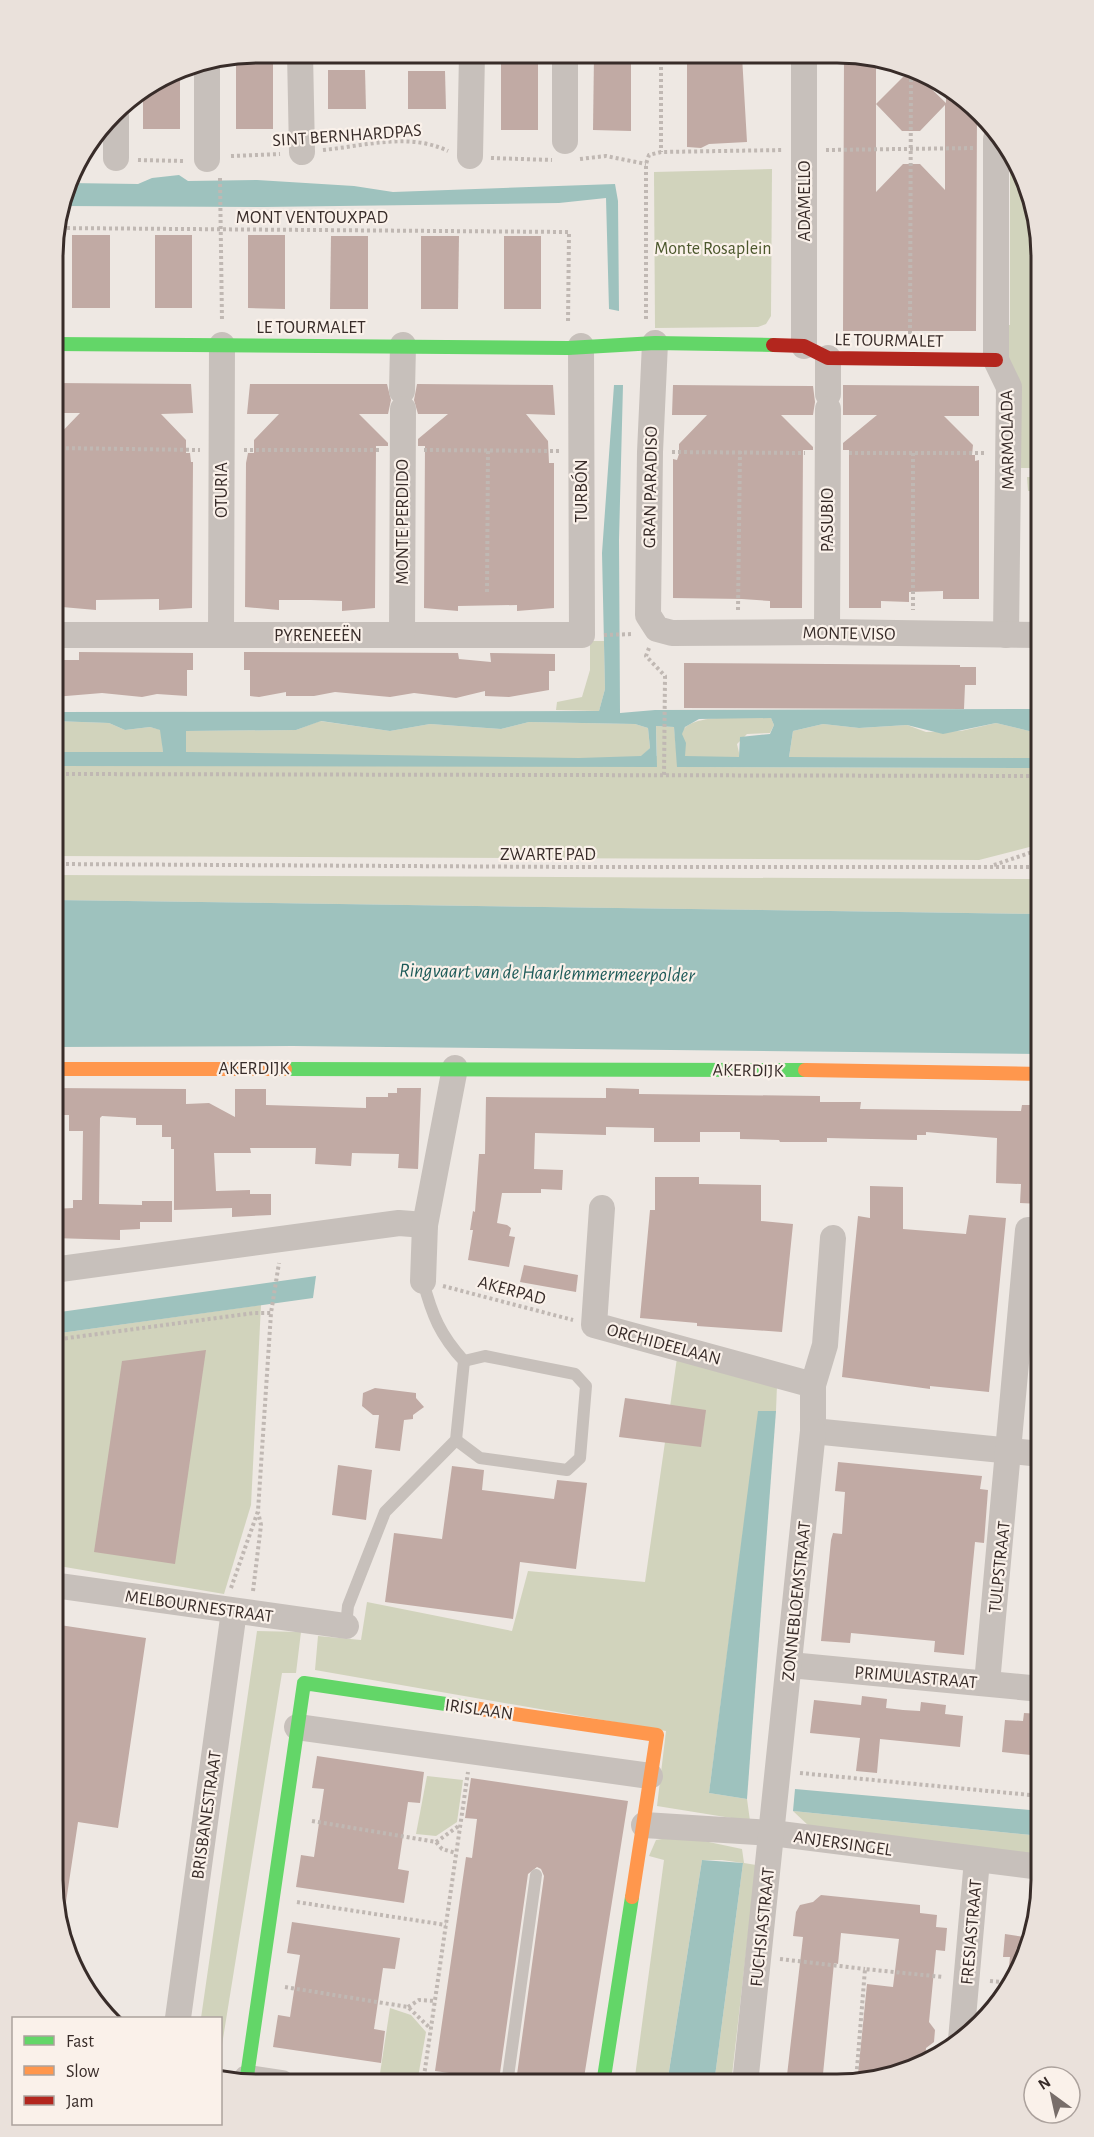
<svg xmlns="http://www.w3.org/2000/svg" width="1094" height="2137" font-family="'Alegreya Sans',sans-serif">
	<style>
		.green { fill: #d1d3bc }
		.water { fill: #9ec2be; fill-rule: evenodd }
		.building { fill: #c1aaa4 }
		.lines { fill: none; stroke-linecap: round; stroke-linejoin: round }
		.path { stroke: #c0b8b3; stroke-width: 4; stroke-dasharray: 3 3; stroke-linecap: butt }
		.lane { stroke: #c7c0bb; stroke-width: 12 }
		.street { stroke: #c7c0bb; stroke-width: 26 }
		.fast { stroke: #63d668; stroke-width: 14 }
		.slow { stroke: #ff974d; stroke-width: 14 }
		.jam { stroke: #b3261e; stroke-width: 14 }
		.labels { text-anchor: middle; stroke-width: 4.5; stroke-linejoin: round; paint-order: stroke }
		.street-label { font-size: 18px; fill: #382c29; stroke: #faf1ea }
		.park-label { font-size: 18px; fill: #4b572c; stroke: #faf1ea }
		.water-label { font-size: 20px; font-style: italic; fill: #1e5b59; stroke: #faf1ea }
		.rim { fill: none; stroke: #382c29; stroke-width: 3 }
	</style>
	<rect width="100%" height="100%" fill="#eee8e3"/>
	<g class="green">
		<path d="M1010,161L1030,191V429L1041,457V484H1034V491H1028L1027,477H1032V468H1019L1004,325H1010Z"/>
		<path d="M772,169L771,316L766,324L758,327L655,328L654,172Z"/>
		<path d="M590,641H604L605,689L599,711L556,710L557,702L582,697L590,670Z"/>
		<path d="M771,718L774,725L770,733L747,734L737,744L740,757H685C684,750 680,740 682,733C687,712 753,718 771,718Z"/>
		<path d="M54,721L109,723L125,730L150,727L161,730L163,752L186,731L296,730L320,721L390,731L430,724L501,729L529,722L635,724L648,728L650,748L642,756H657L656,726L674,727L678,767L1041,768V844L979,860L54,856Z"/>
		<path d="M996,723L1033,732L1041,730V758L789,757L793,731L823,724L859,728L907,725L926,732L961,731Z"/>
		<path d="M54,875L1041,879V914L54,900Z"/>
		<path d="M261,1305L251,1505L224,1594L53,1565V1334Z"/>
		<path d="M677,1358L777,1385L776,1411H759L709,1793L747,1799L750,1821L657,1806L666,1731L315,1670L318,1636L361,1640L367,1602L512,1631L528,1571L645,1582Z"/>
		<path d="M257,1631L301,1632L296,1673H282L221,2051L220,2018H201Z"/>
		<path d="M427,1776L463,1780L457,1822L436,1836L416,1834Z"/>
		<path d="M793,1811L1041,1836V1861L810,1827Z"/>
		<path d="M680,1836L742,1849L744,1863L756,1865L731,2084H714L743,1863L722,1860H702L667,2084H634L664,1860L649,1856L656,1840Z"/>
		<path d="M390,2008L411,2015L426,2032L417,2083L379,2080Z"/>
	</g>
	<g class="water">
		<path d="M179,175L188,181L257,180L354,186L393,192L615,184L618,201L619,311L609,309L606,198L559,203L264,207L62,206L69,183L138,184L152,178Z"/>
		<path d="M614,385H623L619,540L620,713L655,710L1041,709V730L1033,732L996,723L943,734L907,725L859,728L823,724L793,731L789,757L1041,758V768L677,767L674,727L656,726L657,767L54,766V752H163L160,730L150,727L125,730L109,723L54,721V712L599,711L605,689L602,553ZM771,718L774,725L770,734L740,737L739,757L685,756L686,743L682,734L685,727L699,719ZM321,721L390,731L430,724L501,729L529,722L635,724L648,728L650,748L641,756L579,758L186,752V731L296,730Z"/>
		<path d="M54,900L1041,914V1054L292,1046L53,1047Z"/>
		<path d="M316,1276L313,1298L53,1334V1313Z"/>
		<path d="M758,1411H776L747,1799L709,1793Z"/>
		<path d="M795,1789L1041,1811V1836L793,1811Z"/>
		<path d="M702,1860L743,1863L714,2084H667Z"/>
	</g>
	<g class="building">
		<path d="M257,52L273,53V129H236V57Z"/>
		<rect x="501" y="54" width="37" height="76"/>
		<path d="M594,55H631V131L593,130Z"/>
		<path d="M687,55L742,56L747,142L709,144L701,148L687,147Z"/>
		<path d="M844,56H876V192L903,164H920L945,190V105L920,131H902L876,104L903,77H919L946,103V90L972,103L977,111L976,331H843Z"/>
		<path d="M180,68V129H143V90Z"/>
		<path d="M328,70H365L366,109H328Z"/>
		<path d="M408,71H445L446,109H408Z"/>
		<rect x="72" y="235" width="38" height="73"/>
		<rect x="155" y="235" width="37" height="73"/>
		<path d="M248,235H285V309L248,308Z"/>
		<path d="M331,236H368V309H330Z"/>
		<path d="M421,236H459L458,309H421Z"/>
		<rect x="504" y="236" width="37" height="73"/>
		<path d="M54,383L191,384L193,413L161,414L186,440V453H190L191,462H193L192,608L159,610V599L96,600V610L62,607L63,445H54V440L80,413H54Z"/>
		<path d="M250,384H387L391,400L388,414H359L388,443V446H376L375,608L342,611V601L311,600H279V610L245,607L246,463L248,453H254V440L279,414H247Z"/>
		<path d="M417,384L553,385L555,415L526,414L548,441L549,463H554V608L517,611V605L458,606V611L424,608L425,446H418V439L448,414H418L414,400Z"/>
		<path d="M673,385L813,386L815,402L813,415H781L813,447V450H803L802,608H770V601L742,599L673,598V459L677,460L679,454V444L707,415H672Z"/>
		<path d="M843,385L979,386V416H944L973,445L972,455H975V461L979,460V599H943V591L909,592V602L881,601V608H849V450H843V443L877,415H843Z"/>
		<path d="M79,652L193,653V670H187V696L157,694L142,697L102,693L54,697V660H79Z"/>
		<path d="M244,652L458,653L459,659L491,662L490,653L555,654V671H549V690L509,697L485,696V691L456,698L414,693L390,697L335,692L314,696H286V692L259,697L250,696V670H244Z"/>
		<path d="M684,663L960,665V667H976V685H965L964,709L684,708Z"/>
		<path d="M53,1088L186,1089V1104L209,1103L235,1117V1089H266V1105L366,1108V1097H388V1093H397V1088H421L418,1169L398,1168L399,1154L352,1153L351,1166L315,1164L316,1148H250L251,1153H214L216,1191L250,1190V1194H271V1215L232,1217V1208L174,1210V1149H171V1137H162V1125H136V1118L102,1116L100,1118L99,1204L142,1205V1201H172V1222H140V1229L120,1230V1240L53,1238V1209L73,1208V1200H82L83,1131H69V1115H53Z"/>
		<path d="M606,1088L639,1089V1094L820,1096V1102H861L860,1109L1021,1111L1022,1105H1041V1204L1020,1203L1021,1184L996,1183L997,1138L926,1132V1135H917V1140L827,1138V1142H780L779,1140L740,1139V1132H700V1142H654V1128L606,1127V1135L535,1133L534,1169L563,1170L562,1190L541,1189V1193H502L497,1223L507,1225L511,1228L509,1236L515,1237L509,1267L468,1260L473,1230H470L473,1211L475,1212L479,1154H485L486,1097L606,1098Z"/>
		<path d="M655,1177H699V1184L761,1185V1221L793,1224L782,1332L697,1326V1323L640,1318L650,1210H655Z"/>
		<path d="M870,1186L903,1187V1229L966,1234L969,1215L1006,1218L989,1392L930,1386V1389L842,1377L858,1216L870,1218Z"/>
		<path d="M524,1265L578,1275L576,1292L520,1282Z"/>
		<path d="M206,1350L175,1564L94,1552L122,1361Z"/>
		<path d="M375,1388L416,1393V1398L424,1407L413,1415V1419L404,1420L400,1451L375,1448L379,1415H373L362,1406L363,1393Z"/>
		<path d="M625,1398L706,1410L701,1447L619,1437Z"/>
		<path d="M838,1462L982,1476L980,1489L988,1490L984,1543L975,1542L964,1655L934,1652L935,1641L851,1633L850,1643L821,1641L831,1540L833,1533L842,1534L845,1492L835,1491Z"/>
		<path d="M338,1465L372,1470L366,1520L332,1515Z"/>
		<path d="M452,1466L484,1470L482,1490L554,1499L557,1480L587,1483L576,1569L520,1562L513,1619L385,1602L394,1533L442,1539Z"/>
		<path d="M53,1624L146,1638L118,1828L78,1822L63,1922H59L52,1880Z"/>
		<path d="M862,1696L887,1699L886,1708L903,1710L920,1711L921,1702L946,1705L945,1714L963,1716L960,1747L880,1739L877,1773L856,1771L860,1738L810,1733L814,1700L861,1705Z"/>
		<path d="M1024,1713L1041,1714V1756L1002,1752L1005,1720L1023,1721Z"/>
		<path d="M317,1756L424,1772L420,1803L408,1802L398,1869L409,1871L404,1903L296,1887L301,1855L314,1857L324,1789L312,1788Z"/>
		<path d="M471,1778L628,1801L583,2084L516,2082L544,1876L541,1869L537,1867L528,1874L499,2080L435,2071L466,1857L472,1858L477,1819L465,1818Z"/>
		<path d="M821,1895L920,1905V1913L937,1915L936,1927L947,1928L945,1951L936,1950L929,2022L935,2030L934,2042L926,2048L925,2063L903,2074L890,2076L858,2074L867,1984L893,1987L899,1939L841,1933L838,1964L834,1963L822,2084H786L803,1937L793,1936L796,1912L800,1905L813,1902Z"/>
		<path d="M292,1922L400,1938L395,1969L383,1968L374,2029L385,2031L381,2063L273,2047L278,2015L290,2017L294,1991L300,1955L287,1953Z"/>
		<path d="M1005,1934L1031,1938L1026,1958L1006,1994L1010,1957H1003Z"/>
	</g>
	<g class="lines">
		<g class="path">
			<path d="M661,55V152"/>
			<path d="M323,150C365,146 408,132 448,151"/>
			<path d="M826,150L975,148"/>
			<path d="M84,153L95,154"/>
			<path d="M231,156L280,154"/>
			<path d="M491,158L552,160"/>
			<path d="M580,159L606,156L646,164"/>
			<path d="M138,160L184,161"/>
			<path d="M220,178L222,321"/>
			<path d="M55,228L569,232L568,323"/>
			<path d="M646,319V164L649,155L661,152L783,150"/>
			<path d="M910,334L911,73"/>
			<path d="M54,448L200,450"/>
			<path d="M244,450H380"/>
			<path d="M424,450L560,451"/>
			<path d="M672,452L805,453"/>
			<path d="M849,453H985"/>
			<path d="M913,453V610"/>
			<path d="M487,592L488,451"/>
			<path d="M738,610L740,451"/>
			<path d="M604,635L633,634"/>
			<path d="M649,648L646,656L665,676L664,775"/>
			<path d="M54,774L1041,776"/>
			<path d="M54,864L573,867H1041"/>
			<path d="M994,865L1041,849"/>
			<path d="M443,1286L573,1320"/>
			<path d="M53,1340L254,1313H271"/>
			<path d="M231,1588L258,1511L271,1313L279,1263"/>
			<path d="M253,1591L261,1525L258,1512"/>
			<path d="M800,1773L1041,1796"/>
			<path d="M312,1821L436,1842L442,1849L456,1853"/>
			<path d="M436,1842L460,1825"/>
			<path d="M297,1902L446,1925"/>
			<path d="M780,1959L865,1969"/>
			<path d="M990,1981L1012,1983"/>
			<path d="M285,1987L408,2007L431,2029"/>
			<path d="M408,2007L419,2000L435,2001"/>
			<path d="M856,2081L865,1969L943,1977"/>
			<path d="M423,2083L468,1772"/>
		</g>
		<g class="lane">
			<path d="M456,1440L480,1458L567,1470L580,1458L586,1386L575,1374L485,1356L464,1361"/>
			<path d="M346,1626L348,1606L385,1512L456,1440L464,1361C440,1335 432,1315 423,1281"/>
			<path d="M507,2084L536,1875"/>
		</g>
		<g class="street">
			<path d="M300,53L302,152"/>
			<path d="M804,56V346"/>
			<path d="M207,62V159"/>
			<path d="M996,139V360L1009,387L1006,635"/>
			<path d="M565,141V54"/>
			<path d="M470,156L472,54"/>
			<path d="M116,158V111"/>
			<path d="M655,343L650,452L648,615L657,629L672,633L827,632L1041,635"/>
			<path d="M402,391L403,345"/>
			<path d="M828,394V358"/>
			<path d="M827,632L828,409"/>
			<path d="M221,634L222,345"/>
			<path d="M54,635H582L581,346"/>
			<path d="M402,635L403,409"/>
			<path d="M602,1208L594,1325L813,1385V1431L1041,1454"/>
			<path d="M53,1270L399,1223L425,1225"/>
			<path d="M423,1281L425,1225L455,1068"/>
			<path d="M813,1385L825,1345L833,1238"/>
			<path d="M53,1585L346,1626"/>
			<path d="M790,1665L1041,1689"/>
			<path d="M987,1683L1028,1230"/>
			<path d="M297,1727L650,1776"/>
			<path d="M644,1825L772,1833L1041,1867"/>
			<path d="M178,2018L234,1611"/>
			<path d="M961,2040L977,1860"/>
			<path d="M247,2078L282,2083"/>
			<path d="M745,2084L813,1431"/>
		</g>
		<g class="fast">
			<path d="M54,344L568,348L655,343L773,345"/>
			<path d="M285,1069L805,1070"/>
			<path d="M246,2083L304,1683L466,1707"/>
			<path d="M603,2084L632,1897"/>
		</g>
		<g class="slow">
			<path d="M53,1069H285"/>
			<path d="M805,1070L1041,1074"/>
			<path d="M466,1707L657,1735L632,1897"/>
		</g>
		<path class="jam" d="M773,345L804,346L828,358L996,360"/>
	</g>
	<g class="labels">
		<g class="street-label">
			<text transform="translate(347 135) rotate(-4)" y="6">SINT BERNHARDPAS</text>
			<text transform="translate(804 201) rotate(-90)" y="6">ADAMELLO</text>
			<text x="312" y="223">MONT VENTOUXPAD</text>
			<text x="311" y="333">LE TOURMALET</text>
			<text transform="translate(889 340) rotate(1)" y="6">LE TOURMALET</text>
			<text transform="translate(1007 440) rotate(-91)" y="6">MARMOLADA</text>
			<text transform="translate(650 487) rotate(-89)" y="6">GRAN PARADISO</text>
			<text transform="translate(221 490) rotate(-90)" y="6">OTURIA</text>
			<text transform="translate(581 491) rotate(-90)" y="6">TURBÓN</text>
			<text transform="translate(827 520) rotate(-90)" y="6">PASUBIO</text>
			<text transform="translate(402 522) rotate(-90)" y="6">MONTE PERDIDO</text>
			<text transform="translate(849 633) rotate(1)" y="6">MONTE VISO</text>
			<text x="318" y="641">PYRENEEËN</text>
			<text x="548" y="860">ZWARTE PAD</text>
			<text x="254" y="1074">AKERDIJK</text>
			<text transform="translate(748 1070) rotate(1)" y="6">AKERDIJK</text>
			<text transform="translate(512 1290) rotate(15)" y="6">AKERPAD</text>
			<text transform="translate(664 1344) rotate(15)" y="6">ORCHIDEELAAN</text>
			<text transform="translate(999 1567) rotate(-84)" y="6">TULPSTRAAT</text>
			<text transform="translate(796 1601) rotate(-84)" y="6">ZONNEBLOEMSTRAAT</text>
			<text transform="translate(199 1606) rotate(8)" y="6">MELBOURNESTRAAT</text>
			<text transform="translate(916 1677) rotate(5)" y="6">PRIMULASTRAAT</text>
			<text transform="translate(479 1709) rotate(8)" y="6">IRISLAAN</text>
			<text transform="translate(206 1815) rotate(-82)" y="6">BRISBANESTRAAT</text>
			<text transform="translate(843 1843) rotate(8)" y="6">ANJERSINGEL</text>
			<text transform="translate(762 1927) rotate(-84)" y="6">FUCHSIASTRAAT</text>
			<text transform="translate(971 1932) rotate(-85)" y="6">FRESIASTRAAT</text>
		</g>
		<g class="park-label">
			<text x="713" y="254">Monte Rosaplein</text>
		</g>
		<g class="water-label">
			<text transform="translate(547 972) rotate(1)" y="7">Ringvaart van de Haarlemmermeerpolder</text>
		</g>
	</g>
	<path d="M0 0H1094V2137H0ZM257 63H837A194 194 0 0 1 1031 257V1880A194 194 0 0 1 837 2074H257A194 194 0 0 1 63 1880V257A194 194 0 0 1 257 63Z" fill="#eae1db" fill-rule="evenodd"/>
	<path class="rim" d="M257 63H837A194 194 0 0 1 1031 257V1880A194 194 0 0 1 837 2074H257A194 194 0 0 1 63 1880V257A194 194 0 0 1 257 63Z"/>
	<rect x="12" y="2017" width="210" height="108" fill="#faf1ea" stroke="#aca29d" stroke-width="1.5"/>
	<rect x="24" y="2036" width="30" height="9" fill="#63d668" stroke="#aca29d" stroke-width="1.5"/>
	<text x="66" y="2047" font-size="18" fill="#382c29">Fast</text>
	<rect x="24" y="2066" width="30" height="9" fill="#ff974d" stroke="#aca29d" stroke-width="1.5"/>
	<text x="66" y="2077" font-size="18" fill="#382c29">Slow</text>
	<rect x="24" y="2096" width="30" height="9" fill="#b3261e" stroke="#aca29d" stroke-width="1.5"/>
	<text x="66" y="2107" font-size="18" fill="#382c29">Jam</text>
	<g transform="translate(1052 2095) rotate(327)"><circle r="28" fill="#faf1ea" stroke="#aca29d" stroke-width="1.5"/>
	<path d="M0-4.5L10 22L0 15L-10 22Z" fill="#786e6a"/>
	<text y="-9" font-size="16" font-weight="bold" text-anchor="middle" fill="#382c29">N</text>
	</g>
</svg>
